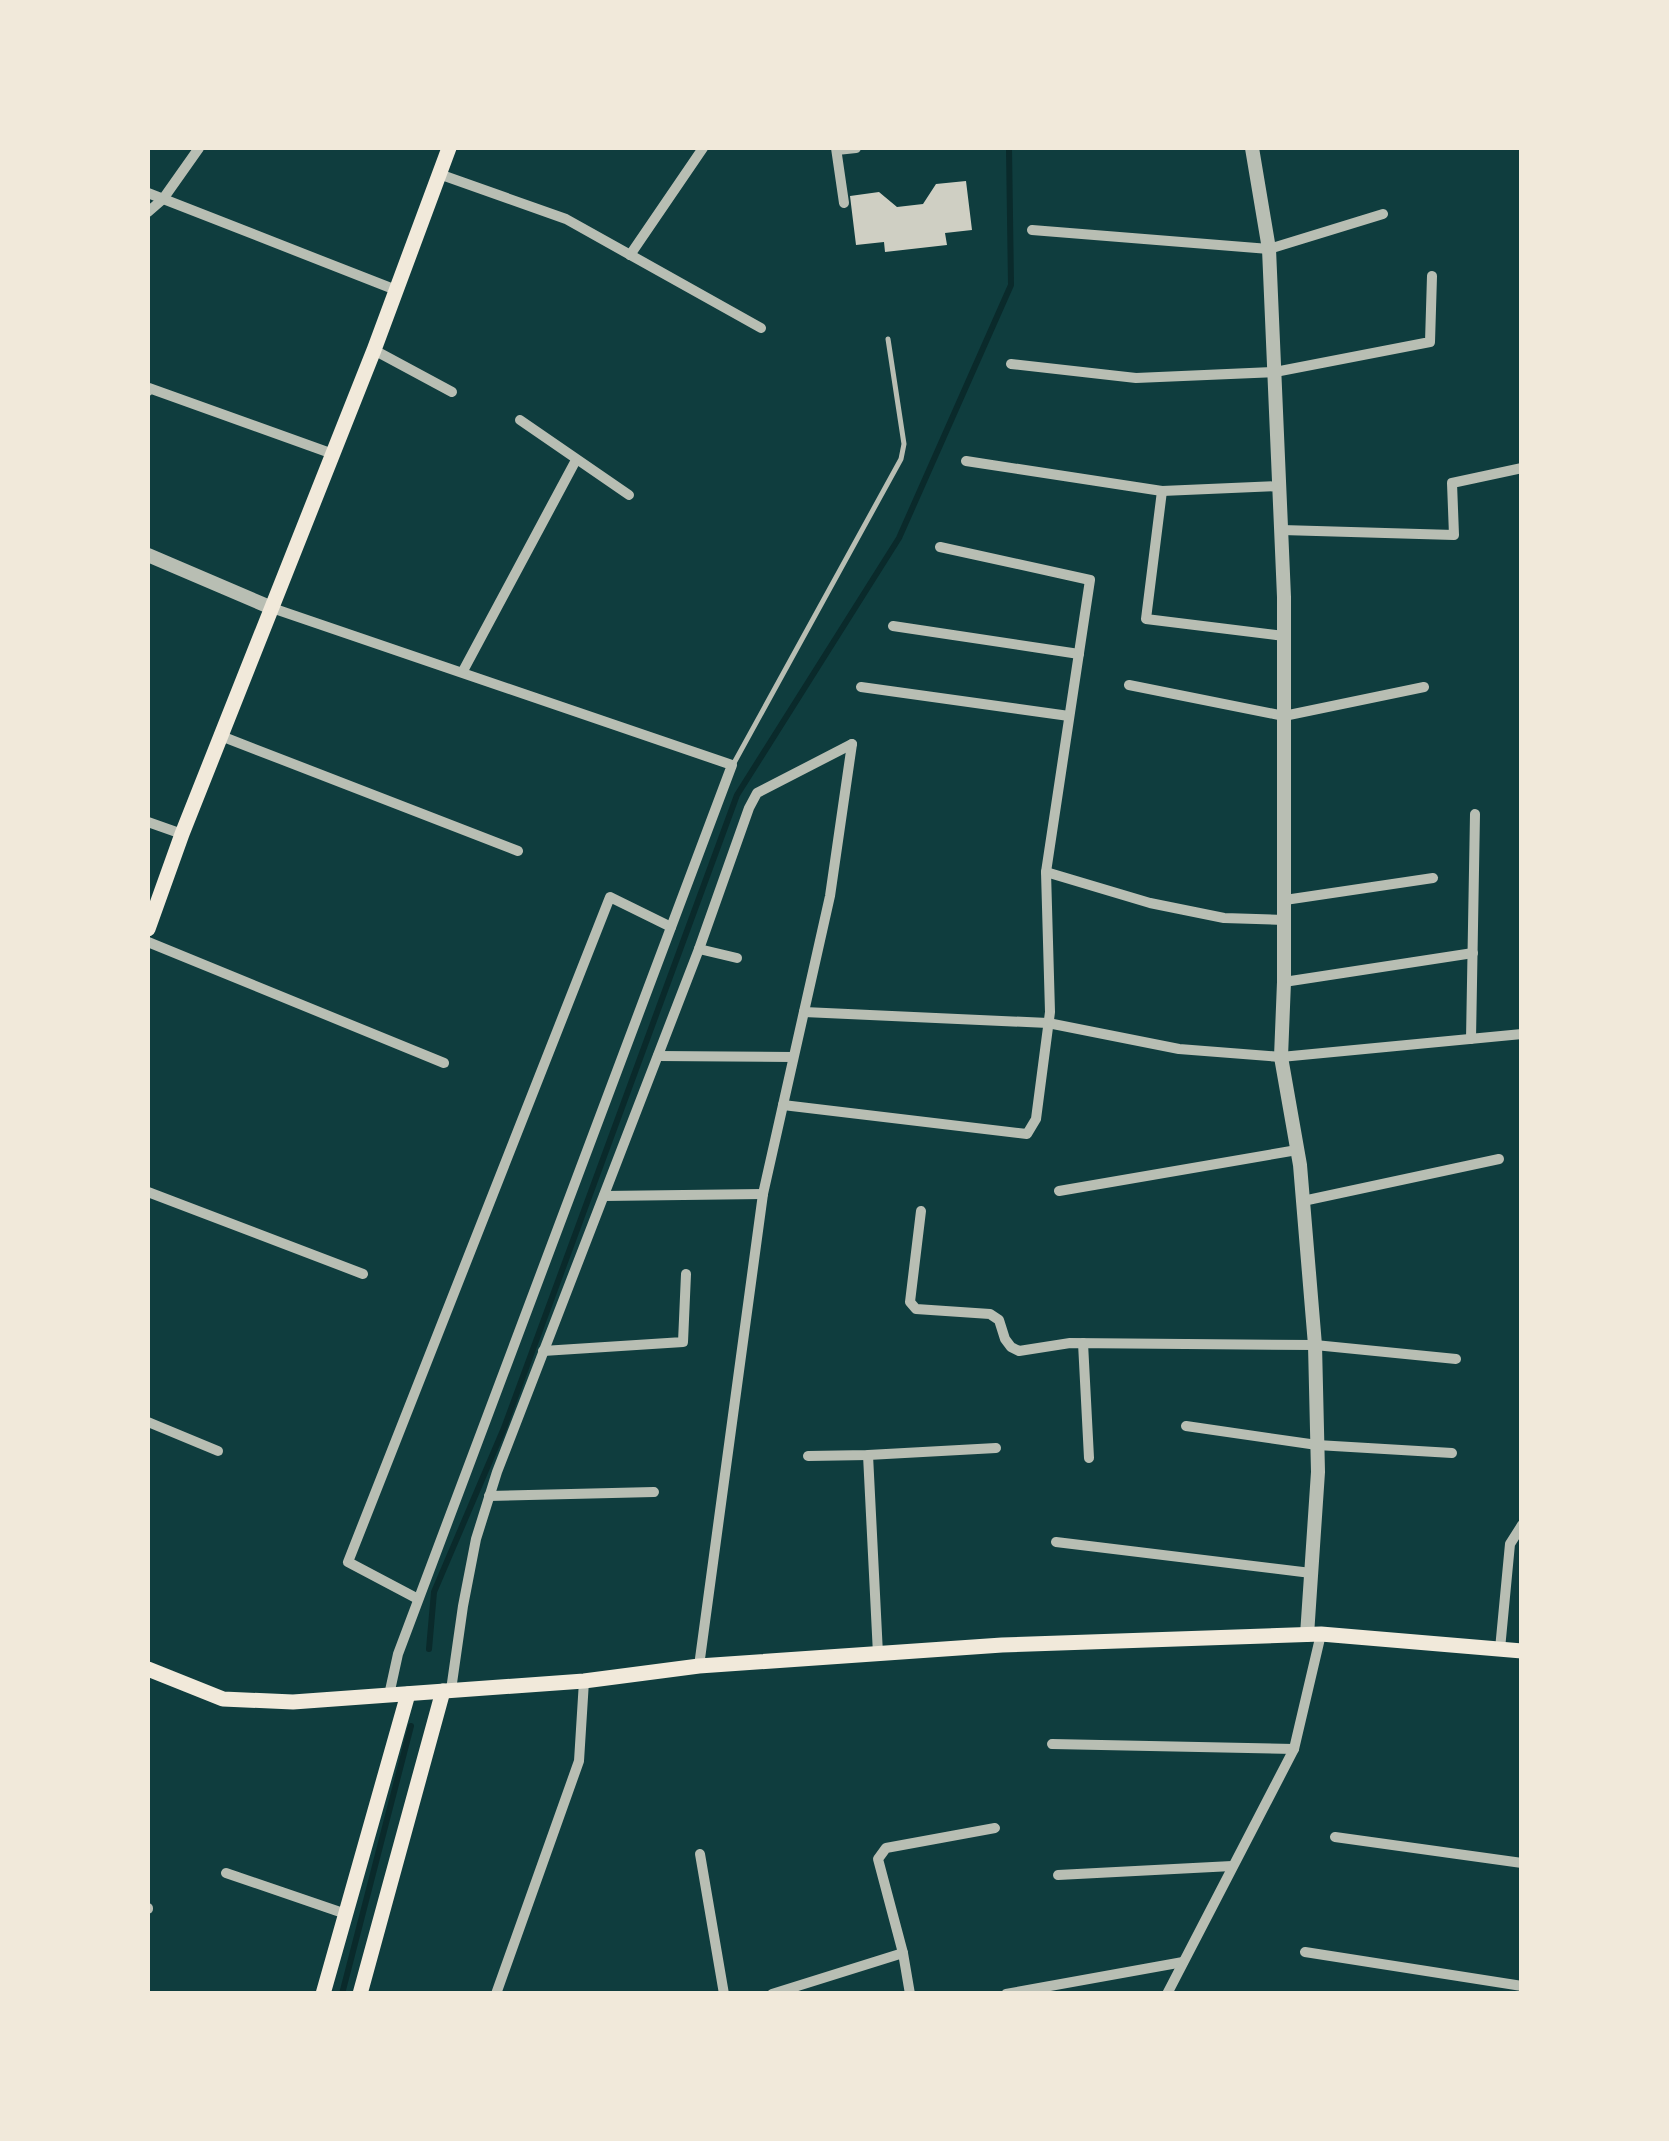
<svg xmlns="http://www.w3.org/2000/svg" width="1669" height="2141" font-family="'Exo 2',sans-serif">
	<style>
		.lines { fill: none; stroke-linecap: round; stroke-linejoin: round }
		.stream { stroke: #0a2a2b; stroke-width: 6 }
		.building { fill: #cfcfc3 }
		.service { stroke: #b8beb3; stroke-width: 5 }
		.minor { stroke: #b8beb3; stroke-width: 10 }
		.tertiary { stroke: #b8beb3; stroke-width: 14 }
		.secondary { stroke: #f1e9da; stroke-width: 15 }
	</style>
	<rect width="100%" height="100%" fill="#0f3d3e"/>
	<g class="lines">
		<g class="stream">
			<path d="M429,1649L434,1592L504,1428L737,795L899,538L1011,285L1009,148"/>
			<path d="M342,1994L411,1726"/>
		</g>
	</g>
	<path class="building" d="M966,181L972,230L945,233L947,245L885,252L884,242L856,245L850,196L879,192L897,207L923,204L936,184Z"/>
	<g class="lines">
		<path class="service" d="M734,763L901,459L904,444L888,339"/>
		<g class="minor">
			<path d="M836,148L844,203"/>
			<path d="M837,150L856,148"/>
			<path d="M439,174L566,219L761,328"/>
			<path d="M148,193L396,290"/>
			<path d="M148,212L163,199L199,148"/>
			<path d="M1032,230L1269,249L1383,214"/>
			<path d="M630,255L703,148"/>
			<path d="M374,350L452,392"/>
			<path d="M1011,364L1136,378L1275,372L1430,342L1432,276"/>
			<path d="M148,391L149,388L333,454"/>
			<path d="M520,420L629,495"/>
			<path d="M966,461L1162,491L1279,486"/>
			<path d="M1162,491L1146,619L1284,636"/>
			<path d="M1282,530L1454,535L1452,483L1522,468"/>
			<path d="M272,608L732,765L398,1654L389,1695"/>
			<path d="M893,626L1079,654"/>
			<path d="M463,671L576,460"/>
			<path d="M1129,685L1284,716L1424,687"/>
			<path d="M861,687L1069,716"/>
			<path d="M221,736L518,851"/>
			<path d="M148,822L182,834"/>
			<path d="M1046,872L1150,903L1224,918L1284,920"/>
			<path d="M1285,900L1433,878"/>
			<path d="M148,942L444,1063"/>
			<path d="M699,949L737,958"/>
			<path d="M1284,982L1473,953"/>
			<path d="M804,1012L1048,1023L1179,1049L1281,1057L1522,1034"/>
			<path d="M1471,1039L1475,814"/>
			<path d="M658,1056L793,1057"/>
			<path d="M783,1105L1027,1134L1036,1119L1050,1012L1046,872L1090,580L940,547"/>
			<path d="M1059,1191L1297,1150"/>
			<path d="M148,1192L363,1274"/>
			<path d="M604,1196L763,1194"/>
			<path d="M1303,1201L1499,1159"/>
			<path d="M921,1211L910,1302L916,1309L990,1314L999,1320L1005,1339L1011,1347L1019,1351L1070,1343L1315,1345L1456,1359"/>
			<path d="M1083,1343L1089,1458"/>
			<path d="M543,1351L683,1342L686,1274"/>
			<path d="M148,1422L218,1451"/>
			<path d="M1186,1426L1317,1445L1452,1453"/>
			<path d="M868,1455L878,1654"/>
			<path d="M808,1456L868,1455L996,1448"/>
			<path d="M489,1496L654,1492"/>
			<path d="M1056,1542L1311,1573"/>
			<path d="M418,1599L348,1562L610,897L671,927"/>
			<path d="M1500,1649L1510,1544L1522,1525"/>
			<path d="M699,1666L763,1194L830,896L852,744"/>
			<path d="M451,1690L463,1606L476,1539L497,1472L699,949L749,808L757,793L852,744"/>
			<path d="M1052,1744L1294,1749"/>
			<path d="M1335,1837L1522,1863"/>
			<path d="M700,1854L724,1994"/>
			<path d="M226,1873L346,1914"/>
			<path d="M1058,1875L1232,1866"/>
			<path d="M148,1908V1909"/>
			<path d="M1305,1952L1522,1986"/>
			<path d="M496,1994L579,1761L584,1681"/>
			<path d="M772,1994L903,1953"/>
			<path d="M910,1994L903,1953L878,1859L886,1848L995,1828"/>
			<path d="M1006,1994L1183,1962"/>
			<path d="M1167,1994L1294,1749L1321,1634"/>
		</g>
		<g class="tertiary">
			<path d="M1252,148L1269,249L1284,597V982L1281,1057L1300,1165L1315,1345L1318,1472L1307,1635"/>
			<path d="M148,555L272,608"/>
		</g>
		<g class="secondary">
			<path d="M148,929L182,834L374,350L449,148"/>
			<path d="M148,1669L223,1699L293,1702L584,1681L699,1666L1002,1645L1321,1634L1522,1651"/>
			<path d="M323,1994L408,1694"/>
			<path d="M360,1994L443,1691"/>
		</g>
	</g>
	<rect width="1669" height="2141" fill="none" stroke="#f1e9da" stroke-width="300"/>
</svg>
